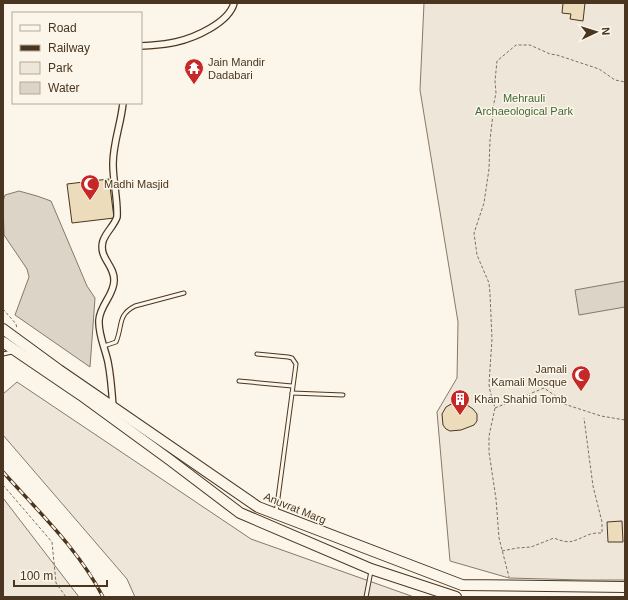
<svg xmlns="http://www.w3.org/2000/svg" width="628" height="600" font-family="Helvetica,sans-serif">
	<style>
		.green { fill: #ede6d9; stroke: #887966 }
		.water { fill: #dcd4c6; stroke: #887966 }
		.building { fill: #ecdcbc; stroke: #4a3520 }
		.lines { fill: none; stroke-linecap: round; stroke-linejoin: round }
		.lane-casing { stroke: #4a3520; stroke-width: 5 }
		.street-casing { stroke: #4a3520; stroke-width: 8 }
		.highway-casing { stroke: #4a3520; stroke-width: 12 }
		.path { stroke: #7f6f5c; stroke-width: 1; stroke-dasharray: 3 2; stroke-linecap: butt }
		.lane { stroke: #fbf6e9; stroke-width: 3 }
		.street { stroke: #fbf6e9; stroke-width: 5.5 }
		.highway { stroke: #fbf6e9; stroke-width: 10 }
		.rail-casing { stroke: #4a3520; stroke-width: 3.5 }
		.rail { stroke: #fbf6e9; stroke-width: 2; stroke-dasharray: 6; stroke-linecap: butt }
		.labels { text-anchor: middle; stroke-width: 3; stroke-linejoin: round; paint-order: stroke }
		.poi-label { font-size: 11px; fill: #4a3520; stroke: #fbf6e9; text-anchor: start }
		.park-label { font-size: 11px; fill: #436837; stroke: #fbf6e9 }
		.street-label { font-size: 11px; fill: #4a3520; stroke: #fbf6e9 }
	</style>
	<rect width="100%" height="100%" fill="#fbf6e9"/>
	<g class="green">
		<path d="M424,3H625V580H583L509,578L450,561L437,412L457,378L458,322L420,90Z"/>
		<path d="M17,382L251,539L414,597H135L127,579L3,435V394Z"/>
		<path d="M3,498L79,597H3Z"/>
	</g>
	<g class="water">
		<path d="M19,191L37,196L51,201L87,286L95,298L90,367L15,315L29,277L27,269L4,235L3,201L5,195Z"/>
		<path d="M625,281V307L579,315L575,290Z"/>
	</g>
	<g class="building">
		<path d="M563,3H585L583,21L570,19L571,14L562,13Z"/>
		<path d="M109,179L114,218L72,223L67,184Z"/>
		<path d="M453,403L467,405L473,409L477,414V421L474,425L461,430L450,431L446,429L443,425L442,414L446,407Z"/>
		<path d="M622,521L623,542H608L607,522Z"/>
	</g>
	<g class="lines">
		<g class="lane-casing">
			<g id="lane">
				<path d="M104,346L116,342C123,326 117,315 135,306L184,293"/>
				<path d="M3,354L12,352"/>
				<path d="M257,354L288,357L292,358L296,364L276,513"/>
				<path d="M239,381L292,386"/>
				<path d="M292,393L343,395"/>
				<path d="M366,597L371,571"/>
			</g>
		</g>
		<g class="street-casing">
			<g id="street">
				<path d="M141,46C153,45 164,45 176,42C194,38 229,23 234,3"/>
				<path d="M113,407C112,392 111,377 108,362C105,348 98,334 99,320C100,305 114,295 114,281C115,265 98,258 103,241C106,232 114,226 117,217C118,200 113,182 113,164C113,143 121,124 123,103"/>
			</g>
		</g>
		<g class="highway-casing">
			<g id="highway">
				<path d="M3,329L59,370L258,507L462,585L625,587"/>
				<path d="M3,342L81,395L170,460L240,513L371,569L456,597"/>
			</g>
		</g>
		<g class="path">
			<path d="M492,113L496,93L495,81L497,61L516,45H530L550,54L557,55L599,69L615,80L625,82"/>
			<path d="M493,114L490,140L489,169L484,203L474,233L477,255L489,283L490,294L492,339L489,384L490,391L495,408L489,436V452L496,499L499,538L509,577"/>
			<path d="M3,309L16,324L17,329"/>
			<path d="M495,408L544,388L557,397L558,402L601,416L625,420"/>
			<path d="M3,485L52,542L56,583L66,597"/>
			<path d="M502,551L517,548L531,547L554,538C571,545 573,541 588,535C592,533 597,533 602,533V522L593,486L584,418"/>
		</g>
		<use href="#lane" class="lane"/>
		<use href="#street" class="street"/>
		<use href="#highway" class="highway"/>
		<g class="rail-casing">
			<path id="rail" d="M3,472C38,511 79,550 103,597"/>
		</g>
		<use href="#rail" class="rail"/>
	</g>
	<defs>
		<g id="temple-pin" transform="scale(1)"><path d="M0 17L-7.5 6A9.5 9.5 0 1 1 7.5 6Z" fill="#c62828" stroke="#fbf6e9"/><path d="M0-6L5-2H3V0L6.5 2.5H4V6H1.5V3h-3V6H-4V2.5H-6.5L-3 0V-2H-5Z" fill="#fff"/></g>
		<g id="mosque-pin" transform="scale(1)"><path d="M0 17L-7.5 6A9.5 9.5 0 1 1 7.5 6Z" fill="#c62828" stroke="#fbf6e9"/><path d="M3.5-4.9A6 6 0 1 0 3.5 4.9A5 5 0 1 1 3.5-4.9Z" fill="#fff"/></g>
		<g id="building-pin" transform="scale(1)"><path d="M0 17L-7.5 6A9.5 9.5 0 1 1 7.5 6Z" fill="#c62828" stroke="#fbf6e9"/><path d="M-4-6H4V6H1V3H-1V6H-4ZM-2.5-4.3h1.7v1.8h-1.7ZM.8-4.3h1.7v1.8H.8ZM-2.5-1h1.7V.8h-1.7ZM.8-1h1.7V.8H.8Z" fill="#fff"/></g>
	</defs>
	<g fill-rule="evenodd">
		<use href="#temple-pin" x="194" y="68"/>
		<use href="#mosque-pin" x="90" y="184"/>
		<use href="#mosque-pin" x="581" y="375"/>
		<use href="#building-pin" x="460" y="399"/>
	</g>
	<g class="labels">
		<g class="poi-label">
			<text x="208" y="66">Jain Mandir<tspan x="208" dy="13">Dadabari</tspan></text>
			<text x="104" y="188">Madhi Masjid</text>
			<text x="567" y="373" text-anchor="end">Jamali<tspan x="567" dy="13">Kamali Mosque</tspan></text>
			<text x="474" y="403">Khan Shahid Tomb</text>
		</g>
		<g class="park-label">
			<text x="524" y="102">Mehrauli<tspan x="524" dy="13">Archaeological Park</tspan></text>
		</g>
		<g class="street-label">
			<text transform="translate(295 508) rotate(22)" y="4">Anuvrat Marg</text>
		</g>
	</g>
	<rect width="628" height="600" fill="none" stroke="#4a3520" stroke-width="8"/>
	<rect x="12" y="12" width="130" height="92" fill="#fbf6e9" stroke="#b4a999"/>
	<rect x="20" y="25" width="20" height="6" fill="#fbf6e9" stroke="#b4a999"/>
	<text x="48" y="32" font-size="12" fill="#4a3520">Road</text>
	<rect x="20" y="45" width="20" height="6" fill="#4a3520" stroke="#b4a999"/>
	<text x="48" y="52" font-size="12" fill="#4a3520">Railway</text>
	<rect x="20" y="62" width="20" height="12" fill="#ede6d9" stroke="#b4a999"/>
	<text x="48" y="72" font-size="12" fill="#4a3520">Park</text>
	<rect x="20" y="82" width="20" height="12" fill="#dcd4c6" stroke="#b4a999"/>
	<text x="48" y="92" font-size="12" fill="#4a3520">Water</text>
	<g transform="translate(596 32) rotate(86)" stroke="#fbf6e9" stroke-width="3" paint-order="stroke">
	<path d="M0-3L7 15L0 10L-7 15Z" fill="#4a3520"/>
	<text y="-6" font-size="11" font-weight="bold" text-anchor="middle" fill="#4a3520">N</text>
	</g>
	<path d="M14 580v6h93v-6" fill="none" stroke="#4a3520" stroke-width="2"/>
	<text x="20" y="580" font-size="12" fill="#4a3520" stroke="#fbf6e9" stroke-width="3" paint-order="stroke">100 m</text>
</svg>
